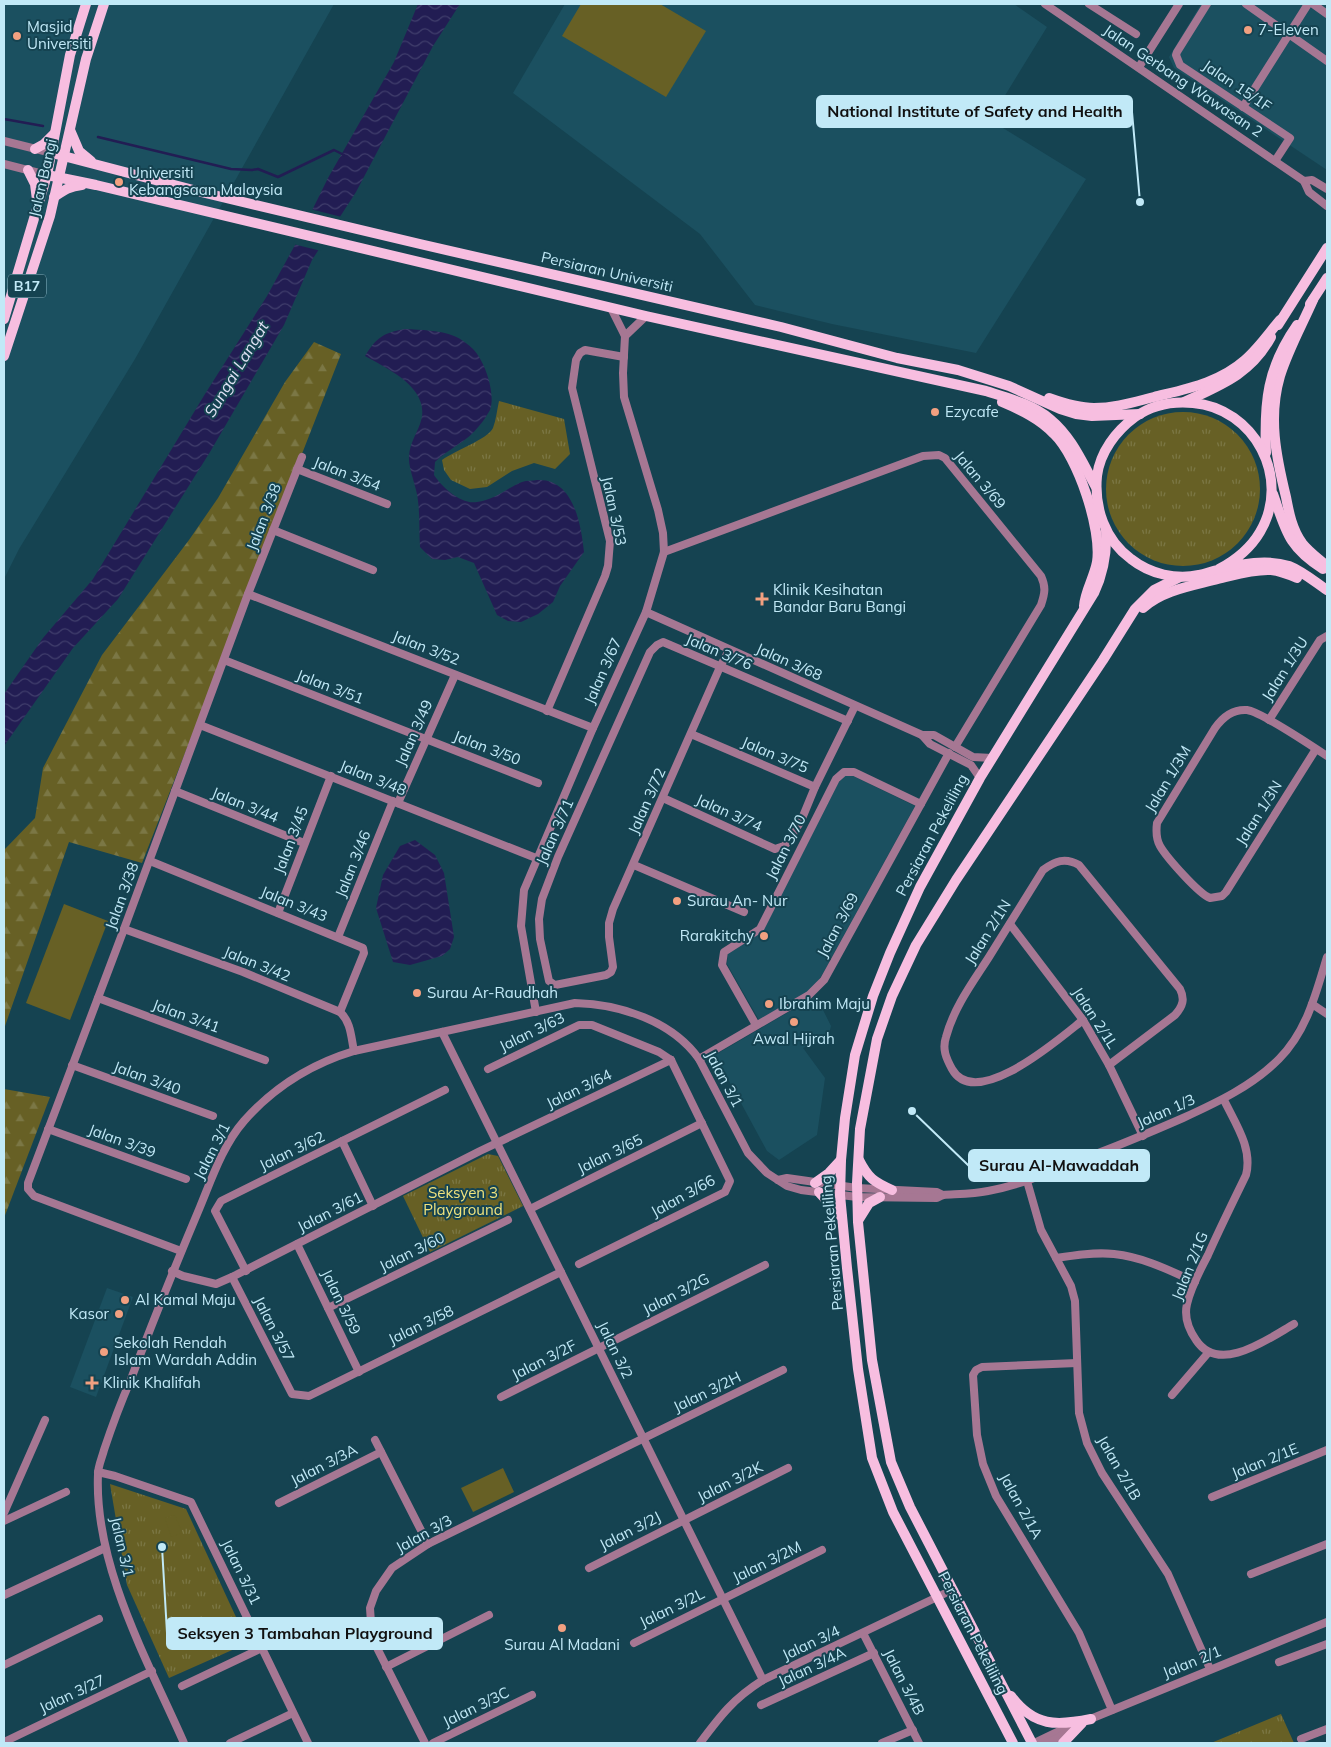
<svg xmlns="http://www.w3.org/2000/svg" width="1331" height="1747" font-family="Mulish,sans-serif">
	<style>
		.built { fill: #1b5060 }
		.grass { fill: url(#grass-tufts) }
		.forest { fill: url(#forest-firs) }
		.pitch { fill: #676025 }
		.water { fill: url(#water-waves) }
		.pier { fill: #154351 }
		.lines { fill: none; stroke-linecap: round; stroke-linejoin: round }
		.stream { stroke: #221d53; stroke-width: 2.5 }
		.minor { stroke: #a67793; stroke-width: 8 }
		.major { stroke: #f7bee0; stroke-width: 10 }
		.poi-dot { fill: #f2a080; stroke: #154351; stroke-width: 2 }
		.labels { text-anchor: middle; stroke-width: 4; stroke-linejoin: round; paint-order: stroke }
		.shield { fill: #154351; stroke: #8db7c5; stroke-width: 1 }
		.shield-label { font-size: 14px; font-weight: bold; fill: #c1e9f7 }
		.poi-label { font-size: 15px; fill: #c1e9f7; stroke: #154351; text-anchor: start }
		.street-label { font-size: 15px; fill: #c1e9f7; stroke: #154351 }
		.park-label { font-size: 15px; fill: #f0e37d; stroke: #154351 }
		.water-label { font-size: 16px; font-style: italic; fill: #e0e1f4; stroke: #154351 }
		.leader { fill: none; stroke: #c1e9f7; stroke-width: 2 }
		.callout-dot { fill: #c1e9f7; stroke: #154351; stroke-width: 2 }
		.callout { fill: #c1e9f7; stroke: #c1e9f7; stroke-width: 2 }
		.callout-label { font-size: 16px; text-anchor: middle; font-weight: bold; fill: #111 }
	</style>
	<defs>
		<pattern id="grass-tufts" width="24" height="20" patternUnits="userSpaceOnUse" patternTransform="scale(1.25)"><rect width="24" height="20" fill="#676025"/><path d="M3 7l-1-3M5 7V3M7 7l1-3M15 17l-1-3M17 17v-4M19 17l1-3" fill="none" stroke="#7b7745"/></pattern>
		<pattern id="forest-firs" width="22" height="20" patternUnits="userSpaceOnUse" patternTransform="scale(1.25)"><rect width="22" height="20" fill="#676025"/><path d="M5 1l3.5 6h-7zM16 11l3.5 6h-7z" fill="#7b7745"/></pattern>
		<pattern id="water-waves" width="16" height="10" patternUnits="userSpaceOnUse" patternTransform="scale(1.25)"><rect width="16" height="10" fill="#221d53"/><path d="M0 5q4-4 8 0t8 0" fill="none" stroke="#403e6c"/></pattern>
	</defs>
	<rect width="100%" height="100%" fill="#154351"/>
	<g class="built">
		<path d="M4,4H334L135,359L19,549L4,579Z"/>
		<path d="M565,4H1014L1047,27L990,120L1086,179L976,353L832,324L755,305L700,234L513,93Z"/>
		<path d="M1201,4H1327V170L1174,68L1169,57Z"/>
		<path d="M847,773L915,806L822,975L814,987L806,994L759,1020L727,964L728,954L762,932L838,783Z"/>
		<path d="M816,996L831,1026L829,1034L803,1048L825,1078L817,1135L779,1160L767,1151L715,1055Z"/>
		<path d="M107,1288L133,1297L96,1397L70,1387Z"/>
	</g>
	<g class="grass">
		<path d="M499,401L564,419L570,454L555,469L534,463L512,471L487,487L470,489L451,480L444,470L442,460C454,451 488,439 493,428C496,420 497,410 499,401Z"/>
		<circle cx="1183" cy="489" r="77"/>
		<path d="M488,1154L498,1156L523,1206L430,1252L403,1196Z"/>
		<path d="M110,1484L186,1509L248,1643L169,1678L127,1585Z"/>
		<path d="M1281,1714L1294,1743H1211Z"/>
	</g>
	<g class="forest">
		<path d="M314,342L341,354L142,863L69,842L4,1029V850L35,818L43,768L102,655L189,540L218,498L285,382Z"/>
		<path d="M4,1089L50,1097L4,1218Z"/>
	</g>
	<g class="pitch">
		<path d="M581,4H660L706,31L666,97L562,36Z"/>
		<path d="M64,904L108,921L70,1020L26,1003Z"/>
		<path d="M503,1468L514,1492L473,1512L461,1488Z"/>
		<path d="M175,1515L182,1533L171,1537L165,1518Z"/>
	</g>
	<g class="water">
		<path d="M418,4H460L433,46L356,192L312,260L284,325L210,452L118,599L73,648L4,746V694L43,638L93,579L205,394L267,296L295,245L328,178L394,62Z"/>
		<path d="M405,329C421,330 440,330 454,336C460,338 469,345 473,349C485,361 496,394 490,410C487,415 483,422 479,426C467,442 449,448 435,462L434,475C442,487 461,505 477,502C494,500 507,488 522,482C527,480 532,481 537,480C574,478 581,525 584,552L560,586L553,602L538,614L521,622L508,621L497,615L474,563L458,557L445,560L432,559L420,547C419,532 420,516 418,501C417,487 408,469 409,456C410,443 416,435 420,424C433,389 388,369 365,356C377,337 383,333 405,329Z"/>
		<path d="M415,840L435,855L444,873L454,937L450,949L442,956L410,965L393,962L376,908L383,875L400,846Z"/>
	</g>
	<path class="pier" d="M310,209L342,217L321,251L293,244Z"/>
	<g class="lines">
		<g class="stream">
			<path d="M4,119L43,126"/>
			<path d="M98,137L231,169L252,170L258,169L278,177L334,150L344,155"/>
		</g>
		<g class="minor">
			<path d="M1045,4L1304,181L1309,192L1327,206"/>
			<path d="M1089,4L1136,34"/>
			<path d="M1207,4L1177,52L1176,55L1180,65L1290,138L1275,161"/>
			<path d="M1246,4L1327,61"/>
			<path d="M1313,4L1327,14"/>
			<path d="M1139,67L1179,4"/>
			<path d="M1243,107L1308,4"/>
			<path d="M4,141L52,153"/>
			<path d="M4,164L47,175"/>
			<path d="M1304,181L1312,180L1327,189"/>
			<path d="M625,336L646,316"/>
			<path d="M297,469L387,504"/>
			<path d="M273,530L373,570"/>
			<path d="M664,552L923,456L939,455L945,458L1041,576C1046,587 1045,593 1041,605L955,747"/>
			<path d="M248,594L593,728"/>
			<path d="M646,612L922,735L930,744L971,765L980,778"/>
			<path d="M729,650L720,667L613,909L609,923V937L613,967L611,972L606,975L555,985L549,981L540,939L539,919L542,899L558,857L650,652L657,645L663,642L848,721"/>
			<path d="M224,660L538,783"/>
			<path d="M547,711L605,576L608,566L610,541L572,388L576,360L580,353L585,350L624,357"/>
			<path d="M1269,720L1320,640L1327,636"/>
			<path d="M200,725L536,858"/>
			<path d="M691,734L815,787"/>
			<path d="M922,735H934L973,757L992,758"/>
			<path d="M1316,749L1226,892L1222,896L1210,898C1199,894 1167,858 1160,846C1156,839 1156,831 1157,823L1215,728C1222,718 1233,709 1247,710C1261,712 1312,746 1327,756"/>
			<path d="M175,791L304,843"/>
			<path d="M663,798L775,849L784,846L788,842L801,821L815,787L855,706"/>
			<path d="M398,803L455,675"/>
			<path d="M150,861L363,948L364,953L340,1012"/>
			<path d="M634,865L744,912"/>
			<path d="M278,913L331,776"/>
			<path d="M1010,924L1083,1020L1109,1065L1143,1136"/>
			<path d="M124,929L243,972L340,1012C351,1022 351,1037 354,1051"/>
			<path d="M338,937L393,801"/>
			<path d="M98,998L265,1060"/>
			<path d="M1312,1004L1327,1014"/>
			<path d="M536,1012L521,926L524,890L593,728L646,612L664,552L663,533L658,510L624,397L623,373L625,336L611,308"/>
			<path d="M1083,1020C1060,1038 976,1112 952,1069C946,1058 942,1049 946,1037C954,1007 973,982 989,957C1007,928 1025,899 1043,870C1055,861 1065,857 1079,865L1180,989C1185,999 1183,1006 1175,1015L1109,1065"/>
			<path d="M756,1025L722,965L724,952L760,929L836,779L844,772H854L921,804"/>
			<path d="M442,1032L763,1680"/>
			<path d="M699,1059L809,995L824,980L949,753"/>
			<path d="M72,1065L213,1116"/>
			<path d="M488,1069L579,1025H592L659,1052L671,1060"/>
			<path d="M1224,1100C1235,1123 1253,1148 1246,1175C1233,1202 1220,1228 1208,1255C1200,1270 1191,1287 1187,1304C1184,1317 1189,1330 1196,1340C1219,1375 1268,1339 1294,1324"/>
			<path d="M48,1129L186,1179"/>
			<path d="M342,1141L373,1206"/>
			<path d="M778,1180L787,1178L857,1188L937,1192L943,1195"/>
			<path d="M1027,1181L1041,1230L1071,1286L1075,1301L1079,1413L1087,1443L1102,1473L1168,1574L1210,1669"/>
			<path d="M530,1209L702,1123"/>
			<path d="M297,1244L359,1372"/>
			<path d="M181,1251L34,1196L28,1189V1183L124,929L248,594L302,457"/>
			<path d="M1056,1258C1075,1255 1095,1252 1114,1254C1143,1257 1169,1270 1195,1282"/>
			<path d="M579,1264L725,1192L730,1181L671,1060"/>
			<path d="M172,1271L183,1276L216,1284L232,1277L480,1151L671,1060"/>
			<path d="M246,1271L215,1211L221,1201L445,1090"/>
			<path d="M232,1277L292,1394L309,1396L561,1272"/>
			<path d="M328,1308L508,1220"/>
			<path d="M1077,1363L982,1367L976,1370L973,1375L977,1435L983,1464L996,1496L1079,1633L1112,1710"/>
			<path d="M1172,1395L1208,1353"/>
			<path d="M501,1397L765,1265"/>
			<path d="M375,1440L428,1544"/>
			<path d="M98,1472L115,1476L191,1502L308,1743"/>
			<path d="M1212,1497L1327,1450"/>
			<path d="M279,1503L381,1452"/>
			<path d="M4,1513L45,1420"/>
			<path d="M4,1521L66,1492"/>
			<path d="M589,1568L788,1468"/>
			<path d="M1251,1574L1327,1544"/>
			<path d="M4,1595L105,1548"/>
			<path d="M863,1633L919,1743"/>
			<path d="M634,1643L822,1550"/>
			<path d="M1279,1662L1327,1644"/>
			<path d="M4,1665L99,1619"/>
			<path d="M386,1667L489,1615"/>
			<path d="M182,1686L262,1648"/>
			<path d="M761,1705L874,1653"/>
			<path d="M1088,1720L1327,1622"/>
			<path d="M1301,1739L1327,1729"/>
			<path d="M4,1742L152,1671"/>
			<path d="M184,1743C148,1661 94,1566 98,1474C98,1466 102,1458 104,1450C112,1426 121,1402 131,1379C153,1321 176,1264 200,1207C212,1178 223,1145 244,1121C274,1087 311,1064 354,1051L575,1003C620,1004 672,1021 699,1059L748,1153L767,1173L787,1186L801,1190L857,1197L937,1198L943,1195C958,1194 974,1194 988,1191C1022,1185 1054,1170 1085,1158C1118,1146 1151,1132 1183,1118C1218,1102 1252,1086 1279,1059C1307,1031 1316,993 1327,957"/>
			<path d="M230,1743L293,1713"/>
			<path d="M425,1743L372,1638L370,1608L376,1591L392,1568L428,1544L783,1370"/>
			<path d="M433,1743L532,1695"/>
			<path d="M700,1743C721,1715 733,1699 763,1680L952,1590"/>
			<path d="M882,1743L913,1730"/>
			<path d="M1034,1743L1059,1731L1068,1730L1078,1725"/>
			<path d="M1047,1743L1061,1736L1068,1730"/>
		</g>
		<g class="major">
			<path d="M70,130L79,151L91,161"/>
			<path d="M35,149L44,144L54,134"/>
			<path d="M52,153L201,192L420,244L781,327L897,358L958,370L1009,386L1060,409L1076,414L1092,416L1140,414"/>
			<path d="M28,170L35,184L37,200"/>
			<path d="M47,175L96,185L646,316L986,391C1008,398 1032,404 1050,419C1072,437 1083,464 1096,487"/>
			<path d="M54,197C64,190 70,186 82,185"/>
			<path d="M1313,300C1302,325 1288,350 1280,376C1268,417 1276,456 1286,497C1289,513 1292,529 1302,543C1309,552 1319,559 1327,566"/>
			<path d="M1310,304L1327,278"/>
			<path d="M4,319L47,175L70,55L86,4"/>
			<path d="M1278,325L1327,248"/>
			<path d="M4,356L50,216L86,59L104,4"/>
			<path d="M1049,398C1063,403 1079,408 1094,408C1115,408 1134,402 1154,397C1186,389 1219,383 1245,360C1258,349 1269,333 1280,320"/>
			<path d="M1002,402C1021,410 1040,419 1054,434C1078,457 1102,530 1097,562C1094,578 1085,591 1084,606"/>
			<path d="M1184,402C1221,385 1251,374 1271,337"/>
			<path d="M1266,453C1264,402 1267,368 1297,325"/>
			<path d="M1273,494C1286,531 1288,547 1323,569"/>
			<path d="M1219,569C1236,560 1250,549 1260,532C1292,478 1254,408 1193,403C1172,401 1152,405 1135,417C1116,431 1100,452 1097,476C1094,508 1105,540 1131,559C1150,574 1176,580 1199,575C1206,574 1211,571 1218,570C1239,564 1267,559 1289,566C1302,571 1315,582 1327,590"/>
			<path d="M1143,608C1163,590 1192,586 1218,579C1235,575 1253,569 1271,570C1281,571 1288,574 1297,578"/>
			<path d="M859,1160C868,1178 874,1182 892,1190"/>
			<path d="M815,1183L829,1173L841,1160"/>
			<path d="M819,1192L842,1217"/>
			<path d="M859,1219L869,1203L880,1197"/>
			<path d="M1011,1696C1034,1727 1057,1726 1091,1719"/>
			<path d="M1013,1743L893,1512L872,1458L858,1369L847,1268L840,1195L841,1160L845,1118L855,1055L873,996L890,953L920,887L980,778L1094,593C1104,572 1107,553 1106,530"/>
			<path d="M1032,1743L910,1507L891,1462L872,1360L858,1222L857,1183L860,1129L877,1039L892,996L916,945L956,880L1103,660L1135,609L1154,590L1180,577"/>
			<path d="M1063,1743L1082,1723"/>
		</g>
	</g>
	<g class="poi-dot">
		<circle cx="1248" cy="30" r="5"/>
		<circle cx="17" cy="36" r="5"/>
		<circle cx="119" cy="182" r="5"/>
		<circle cx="935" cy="412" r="5"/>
		<path d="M759.5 591.5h5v5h5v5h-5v5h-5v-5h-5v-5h5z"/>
		<circle cx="677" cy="901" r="5"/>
		<circle cx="764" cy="936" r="5"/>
		<circle cx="417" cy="993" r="5"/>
		<circle cx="769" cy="1004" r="5"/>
		<circle cx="794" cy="1022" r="5"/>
		<circle cx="125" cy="1300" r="5"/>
		<circle cx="119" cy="1314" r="5"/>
		<circle cx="104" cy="1352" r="5"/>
		<path d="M89.5 1375.5h5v5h5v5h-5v5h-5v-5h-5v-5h5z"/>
		<circle cx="562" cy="1628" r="5"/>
	</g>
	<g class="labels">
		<rect class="shield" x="8" y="274.5" width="38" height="23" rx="4"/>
		<g class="shield-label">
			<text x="27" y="291">B17</text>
		</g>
		<g class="poi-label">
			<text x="27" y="32">Masjid<tspan x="27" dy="17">Universiti</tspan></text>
			<text x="1258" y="35">7-Eleven</text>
			<text x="129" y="178">Universiti<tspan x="129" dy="17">Kebangsaan Malaysia</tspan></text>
			<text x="945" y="417">Ezycafe</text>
			<text x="773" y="595">Klinik Kesihatan<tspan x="773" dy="17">Bandar Baru Bangi</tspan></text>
			<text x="687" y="906">Surau An- Nur</text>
			<text x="754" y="941" text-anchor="end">Rarakitchy</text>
			<text x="427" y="998">Surau Ar-Raudhah</text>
			<text x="779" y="1009">Ibrahim Maju</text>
			<text x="794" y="1044" text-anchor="middle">Awal Hijrah</text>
			<text x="135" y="1305">Al Kamal Maju</text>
			<text x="109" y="1319" text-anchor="end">Kasor</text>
			<text x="114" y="1348">Sekolah Rendah<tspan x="114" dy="17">Islam Wardah Addin</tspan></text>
			<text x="103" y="1388">Klinik Khalifah</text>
			<text x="562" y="1650" text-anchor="middle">Surau Al Madani</text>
		</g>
		<g class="street-label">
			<text transform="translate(1183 81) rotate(34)" y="5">Jalan Gerbang Wawasan 2</text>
			<text transform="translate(1237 86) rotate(34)" y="5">Jalan 15/1F</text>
			<text transform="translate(43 178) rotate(-77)" y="5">Jalan Bangi</text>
			<text transform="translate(607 272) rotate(13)" y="5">Persiaran Universiti</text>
			<text transform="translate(347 474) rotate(21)" y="5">Jalan 3/54</text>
			<text transform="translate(980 480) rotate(50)" y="5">Jalan 3/69</text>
			<text transform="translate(614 511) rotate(78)" y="5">Jalan 3/53</text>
			<text transform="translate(264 517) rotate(-69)" y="5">Jalan 3/38</text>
			<text transform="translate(426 648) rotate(21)" y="5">Jalan 3/52</text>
			<text transform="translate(719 652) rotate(23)" y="5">Jalan 3/76</text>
			<text transform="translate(789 662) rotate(24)" y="5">Jalan 3/68</text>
			<text transform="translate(1285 669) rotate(-58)" y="5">Jalan 1/3U</text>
			<text transform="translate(603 671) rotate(-66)" y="5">Jalan 3/67</text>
			<text transform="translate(330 687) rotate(21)" y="5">Jalan 3/51</text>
			<text transform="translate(414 733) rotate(-66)" y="5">Jalan 3/49</text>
			<text transform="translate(487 748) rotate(21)" y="5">Jalan 3/50</text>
			<text transform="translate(775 755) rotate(23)" y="5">Jalan 3/75</text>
			<text transform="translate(373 778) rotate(22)" y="5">Jalan 3/48</text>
			<text transform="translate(1168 779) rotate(-59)" y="5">Jalan 1/3M</text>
			<text transform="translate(647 801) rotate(-66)" y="5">Jalan 3/72</text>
			<text transform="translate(245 805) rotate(22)" y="5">Jalan 3/44</text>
			<text transform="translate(729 813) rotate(24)" y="5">Jalan 3/74</text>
			<text transform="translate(1259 813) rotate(-58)" y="5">Jalan 1/3N</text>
			<text transform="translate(555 832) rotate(-66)" y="5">Jalan 3/71</text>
			<text transform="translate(932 835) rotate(-62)" y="5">Persiaran Pekeliling</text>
			<text transform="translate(291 840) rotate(-69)" y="5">Jalan 3/45</text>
			<text transform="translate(786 847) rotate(-63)" y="5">Jalan 3/70</text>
			<text transform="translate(353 864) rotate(-68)" y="5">Jalan 3/46</text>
			<text transform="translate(122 896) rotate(-70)" y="5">Jalan 3/38</text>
			<text transform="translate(294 904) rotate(22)" y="5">Jalan 3/43</text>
			<text transform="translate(838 925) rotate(-62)" y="5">Jalan 3/69</text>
			<text transform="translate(988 932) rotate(-58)" y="5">Jalan 2/1N</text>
			<text transform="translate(257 964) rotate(22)" y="5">Jalan 3/42</text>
			<text transform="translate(186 1016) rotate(20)" y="5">Jalan 3/41</text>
			<text transform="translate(1095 1018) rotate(57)" y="5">Jalan 2/1L</text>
			<text transform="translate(532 1032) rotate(-26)" y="5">Jalan 3/63</text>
			<text transform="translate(147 1078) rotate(20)" y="5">Jalan 3/40</text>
			<text transform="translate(724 1079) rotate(62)" y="5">Jalan 3/1</text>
			<text transform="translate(579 1089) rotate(-26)" y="5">Jalan 3/64</text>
			<text transform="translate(1166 1111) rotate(-24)" y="5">Jalan 1/3</text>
			<text transform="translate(122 1141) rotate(20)" y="5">Jalan 3/39</text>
			<text transform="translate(212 1151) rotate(-63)" y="5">Jalan 3/1</text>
			<text transform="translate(292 1151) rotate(-26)" y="5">Jalan 3/62</text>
			<text transform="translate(610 1154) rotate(-26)" y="5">Jalan 3/65</text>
			<text transform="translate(683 1196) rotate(-29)" y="5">Jalan 3/66</text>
			<text transform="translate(330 1212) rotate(-27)" y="5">Jalan 3/61</text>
			<text transform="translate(832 1243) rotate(-95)" y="5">Persiaran Pekeliling</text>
			<text transform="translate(412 1252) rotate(-26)" y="5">Jalan 3/60</text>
			<text transform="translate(1190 1266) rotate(-68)" y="5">Jalan 2/1G</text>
			<text transform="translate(676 1294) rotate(-27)" y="5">Jalan 3/2G</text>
			<text transform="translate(341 1302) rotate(64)" y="5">Jalan 3/59</text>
			<text transform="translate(421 1325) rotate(-26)" y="5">Jalan 3/58</text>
			<text transform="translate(274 1329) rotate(63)" y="5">Jalan 3/57</text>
			<text transform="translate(615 1350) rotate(64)" y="5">Jalan 3/2</text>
			<text transform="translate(544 1360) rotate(-27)" y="5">Jalan 3/2F</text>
			<text transform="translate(707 1392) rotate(-26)" y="5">Jalan 3/2H</text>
			<text transform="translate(1265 1461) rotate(-22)" y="5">Jalan 2/1E</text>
			<text transform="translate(324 1465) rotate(-27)" y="5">Jalan 3/3A</text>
			<text transform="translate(1119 1468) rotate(60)" y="5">Jalan 2/1B</text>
			<text transform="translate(730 1482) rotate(-27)" y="5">Jalan 3/2K</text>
			<text transform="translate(1021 1506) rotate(61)" y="5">Jalan 2/1A</text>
			<text transform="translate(630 1531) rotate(-27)" y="5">Jalan 3/2J</text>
			<text transform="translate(424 1534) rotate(-29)" y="5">Jalan 3/3</text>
			<text transform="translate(122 1547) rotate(77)" y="5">Jalan 3/1</text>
			<text transform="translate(767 1562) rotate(-26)" y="5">Jalan 3/2M</text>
			<text transform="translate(241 1572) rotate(64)" y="5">Jalan 3/31</text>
			<text transform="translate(672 1608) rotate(-26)" y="5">Jalan 3/2L</text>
			<text transform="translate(973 1633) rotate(63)" y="5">Persiaran Pekeliling</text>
			<text transform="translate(811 1643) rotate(-25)" y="5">Jalan 3/4</text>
			<text transform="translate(1192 1662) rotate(-22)" y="5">Jalan 2/1</text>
			<text transform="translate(812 1667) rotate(-25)" y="5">Jalan 3/4A</text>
			<text transform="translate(904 1682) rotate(63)" y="5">Jalan 3/4B</text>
			<text transform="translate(72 1694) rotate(-25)" y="5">Jalan 3/27</text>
			<text transform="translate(476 1707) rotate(-26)" y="5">Jalan 3/3C</text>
		</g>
		<g class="park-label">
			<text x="463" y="1198">Seksyen 3<tspan x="463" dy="17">Playground</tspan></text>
		</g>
		<g class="water-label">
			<text transform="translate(236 369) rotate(-59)" y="6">Sungai Langat</text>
		</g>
	</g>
	<path class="leader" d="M1140 202L1132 112M912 1111L969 1166M162 1547L167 1633"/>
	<g class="callout-dot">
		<circle cx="1140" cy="202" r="5"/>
		<circle cx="912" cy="1111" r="5"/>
		<circle cx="162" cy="1547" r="5"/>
	</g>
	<g class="callout">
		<rect x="817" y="96" width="315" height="31" rx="5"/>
		<rect x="969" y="1150" width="180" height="31" rx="5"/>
		<rect x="167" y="1618" width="275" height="31" rx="5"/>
	</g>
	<g class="callout-label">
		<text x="975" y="117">National Institute of Safety and Health</text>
		<text x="1059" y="1171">Surau Al-Mawaddah</text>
		<text x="305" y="1639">Seksyen 3 Tambahan Playground</text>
	</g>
	<rect width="1331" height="1747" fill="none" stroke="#c1e9f7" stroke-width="10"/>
</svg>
